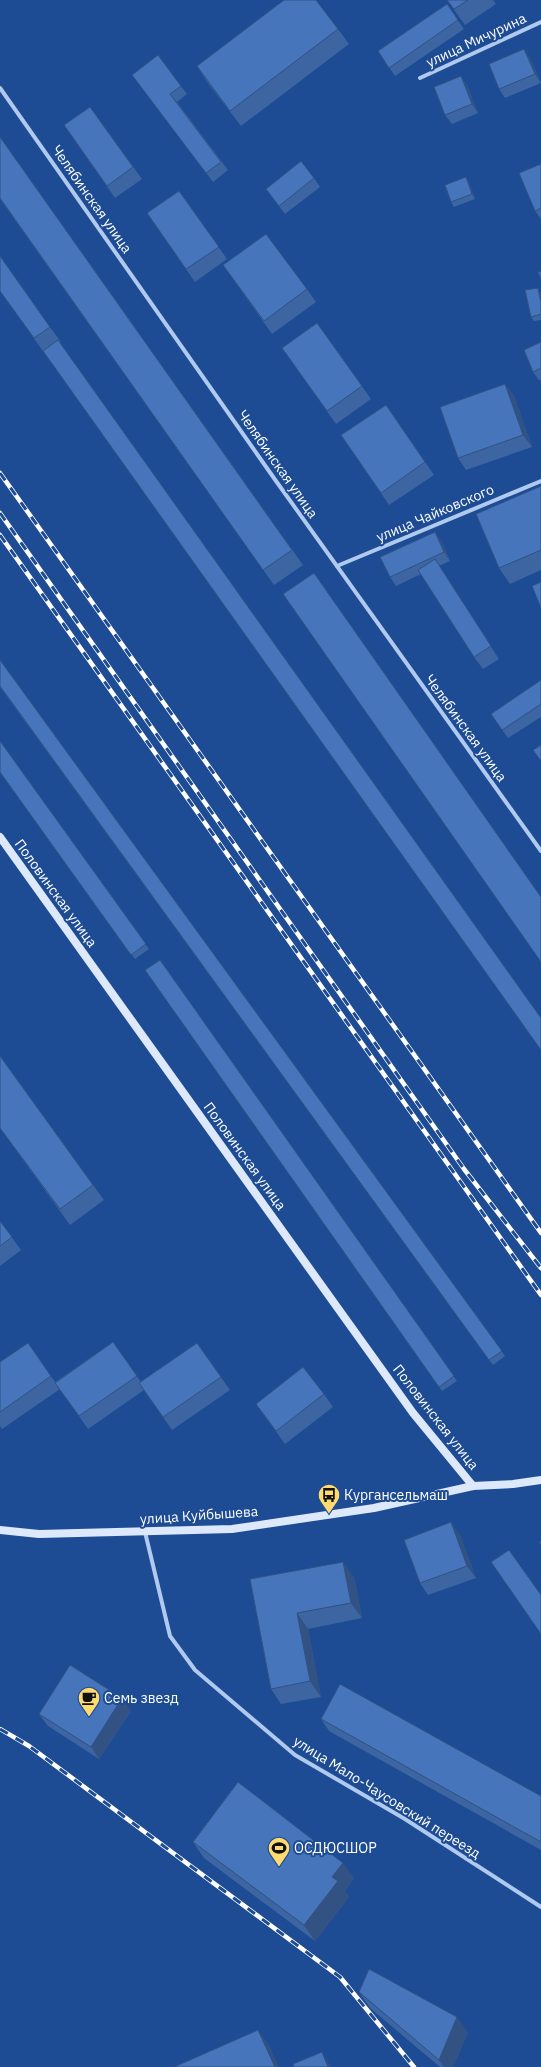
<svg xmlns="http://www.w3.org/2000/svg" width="541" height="2067" font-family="'IBM Plex Sans',sans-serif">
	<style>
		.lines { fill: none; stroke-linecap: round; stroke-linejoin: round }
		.minor { stroke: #b0c9ef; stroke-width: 4 }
		.secondary { stroke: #dde8fb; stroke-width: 8 }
		.rail-casing { stroke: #fff; stroke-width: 4.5 }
		.rail { stroke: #1d4c94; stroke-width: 3; stroke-dasharray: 9; stroke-linecap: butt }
		.wall { fill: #3c65a1 }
		.shaded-wall { fill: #315283 }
		.building { fill: #4675bb; stroke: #315283 }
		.labels { text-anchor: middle; stroke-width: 4; stroke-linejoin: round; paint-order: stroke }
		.street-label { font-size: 14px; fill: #fff; stroke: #1d4c94 }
		.poi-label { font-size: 14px; fill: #fff; stroke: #1d4c94; text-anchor: start }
	</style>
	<rect width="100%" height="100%" fill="#1d4c94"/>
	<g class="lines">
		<g class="minor">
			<path d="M420,78L541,22"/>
			<path d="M0,88L276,481L541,851"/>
			<path d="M337,566L541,481"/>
			<path d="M145,1532L170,1636L195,1670L295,1755L405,1819L541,1907"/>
		</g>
		<g class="secondary">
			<path d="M0,837L413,1413L473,1486"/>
			<path d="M0,1530L39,1534L232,1529L374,1508L473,1486L513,1484L541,1480"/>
		</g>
		<g class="rail-casing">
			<g id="rail">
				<path d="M0,473L541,1233"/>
				<path d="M0,513L464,1169L541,1268"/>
				<path d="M0,535L541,1295"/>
				<path d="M0,1729L29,1746L340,1977L414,2067"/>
			</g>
		</g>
		<use href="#rail" class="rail"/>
	</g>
	<g class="wall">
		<path d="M447,0H493L496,4L465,25Z"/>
		<path d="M447,4L464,29L395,76L378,51Z"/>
		<path d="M338,29L349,44L241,126L207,82L197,66Z"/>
		<path d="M524,49L530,58L541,83L505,98L499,89Z"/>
		<path d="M132,75L181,86L187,94L177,102L228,170L213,182Z"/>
		<path d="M467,85L478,113L452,124L445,115Z"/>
		<path d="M90,107L142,179L115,198L64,125Z"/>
		<path d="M0,137L303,565L274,585L0,199Z"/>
		<path d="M541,164V219L535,211Z"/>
		<path d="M314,178L320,187L285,214L266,189Z"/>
		<path d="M469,182L475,199L454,207L451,202Z"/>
		<path d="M179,191L227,259L195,282L147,213Z"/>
		<path d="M223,265L307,289L316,302L272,334Z"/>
		<path d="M0,291L50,327L61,342L45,354Z"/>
		<path d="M541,292V320L534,321L531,317Z"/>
		<path d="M317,323L371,399L336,424L282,348Z"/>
		<path d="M541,342V380H539L533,372Z"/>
		<path d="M505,384L514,396L532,447L466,470L458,458Z"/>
		<path d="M386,405L434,475L389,505L341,435Z"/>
		<path d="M541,486V570L510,584L499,568Z"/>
		<path d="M441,540L450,561L439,566L499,659L483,669L474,657L421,574L396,586L390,577Z"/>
		<path d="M0,660L505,1356L493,1365L0,687Z"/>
		<path d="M541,680V717L508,738L491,714Z"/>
		<path d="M0,741L149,949L135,959L0,772Z"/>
		<path d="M160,960L457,1381L442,1391L145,970Z"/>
		<path d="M0,1056L104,1200L70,1225L0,1128Z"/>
		<path d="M0,1221L21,1250L0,1266Z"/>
		<path d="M113,1342L141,1382L197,1343L230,1390L172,1430L144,1390L88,1429L60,1389L2,1429L0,1426V1362L28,1343L55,1382Z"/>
		<path d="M324,1394L333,1407L285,1444L256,1404Z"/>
		<path d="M460,1535L476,1578L428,1595L420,1583Z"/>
		<path d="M354,1577L362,1618L308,1629L321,1697L281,1704L271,1689L250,1579Z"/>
		<path d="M131,1711L99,1759L48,1726L39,1714Z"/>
		<path d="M321,1719L541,1796V1850L329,1731Z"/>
		<path d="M193,1842L354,1878L345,1891L349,1897L315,1941L204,1858Z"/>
		<path d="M359,1992L468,2032L453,2067H440L370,2008Z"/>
	</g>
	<g class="shaded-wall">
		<path d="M524,49L530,58L541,83L535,74Z"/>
		<path d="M461,76L467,85L478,113L472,104Z"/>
		<path d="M466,177L469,182L475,199L472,194Z"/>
		<path d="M538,288L541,293V303Z"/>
		<path d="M505,384L514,396L532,447L523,435Z"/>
		<path d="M435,532L441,540L450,561L444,552Z"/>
		<path d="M435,559L443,572L499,659L491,646Z"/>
		<path d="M451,1522L460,1535L476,1578L467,1566Z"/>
		<path d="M343,1562L354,1577L362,1618L351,1603Z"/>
		<path d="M297,1613L308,1629L321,1697L310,1681Z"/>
		<path d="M122,1698L131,1711L99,1759L91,1747Z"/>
		<path d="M343,1863L354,1878L345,1891L349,1897L315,1941L304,1925L332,1877Z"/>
		<path d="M457,2017L468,2032L453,2067H444L439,2060Z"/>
		<path d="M258,2030L269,2045L279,2067H275Z"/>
		<path d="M322,2052L330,2065L331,2067H328Z"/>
	</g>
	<g class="building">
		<path d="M284,0H316L338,29L230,111L197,66Z"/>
		<path d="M447,0H468L454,9Z"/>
		<path d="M447,4L458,20L389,68L378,51Z"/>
		<path d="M524,49L535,74L499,89L489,64Z"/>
		<path d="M158,55L181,86L170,94L221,162L206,173L132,75Z"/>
		<path d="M461,76L472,104L445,115L434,87Z"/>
		<path d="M90,107L133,167L107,186L64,125Z"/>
		<path d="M0,137L292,550L263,570L0,198Z"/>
		<path d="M301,161L314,178L279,206L266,189Z"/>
		<path d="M541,164V208L535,211L519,173Z"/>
		<path d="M466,177L472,194L451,202L445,185Z"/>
		<path d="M179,191L219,247L186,269L147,213Z"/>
		<path d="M266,234L307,289L264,321L223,265Z"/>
		<path d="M0,256L50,327L34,338L0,291Z"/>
		<path d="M541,271V279L538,272Z"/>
		<path d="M538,288L541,303V314L531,317L525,290Z"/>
		<path d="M317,323L362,386L327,411L282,348Z"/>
		<path d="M58,340L541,1018V1050L43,351Z"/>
		<path d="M541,342V368L533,372L524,350Z"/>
		<path d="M505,384L523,435L458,458L440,407Z"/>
		<path d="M386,405L425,462L381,493L341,435Z"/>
		<path d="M541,486V550L499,568L476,514Z"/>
		<path d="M435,532L444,552L390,577L380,557Z"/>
		<path d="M435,559L491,646L474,657L418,570Z"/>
		<path d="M314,573L541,897V962L283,594Z"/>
		<path d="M541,582V608L532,586Z"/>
		<path d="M0,660L502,1351L489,1360L0,686Z"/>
		<path d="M541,680V704L502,730L491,714Z"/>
		<path d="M0,741L146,944L131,955L0,772Z"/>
		<path d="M541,745V761L533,750Z"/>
		<path d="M160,960L454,1376L439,1387L145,970Z"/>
		<path d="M0,1056L93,1185L60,1209L0,1128Z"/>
		<path d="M0,1221L12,1237L0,1246Z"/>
		<path d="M113,1342L137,1376L79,1416L55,1383Z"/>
		<path d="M28,1343L51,1376L0,1412V1362Z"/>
		<path d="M197,1343L221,1377L163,1417L139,1383Z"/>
		<path d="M303,1367L324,1394L276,1431L256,1404Z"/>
		<path d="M451,1522L467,1566L420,1583L404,1540Z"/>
		<path d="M541,1541V1545L539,1542Z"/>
		<path d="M509,1550L541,1595V1634L491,1562Z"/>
		<path d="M343,1562L351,1603L297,1613L310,1681L271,1689L250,1579Z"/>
		<path d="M70,1665L122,1698L91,1747L39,1714Z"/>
		<path d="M340,1684L541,1796V1842L321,1719Z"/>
		<path d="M238,1782L343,1863L332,1877L338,1881L304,1925L193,1842Z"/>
		<path d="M369,1969L457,2017L439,2060L359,1992Z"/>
		<path d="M258,2030L275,2067H174Z"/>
		<path d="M322,2052L328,2067H294L293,2064Z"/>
	</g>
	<defs>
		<g id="bus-pin" transform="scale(1.15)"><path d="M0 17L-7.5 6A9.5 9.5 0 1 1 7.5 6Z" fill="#fedb6e" stroke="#1d4c94"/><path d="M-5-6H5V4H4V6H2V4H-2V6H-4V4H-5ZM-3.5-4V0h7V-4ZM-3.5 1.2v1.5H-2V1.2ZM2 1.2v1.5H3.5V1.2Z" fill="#111"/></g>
		<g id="cafe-pin" transform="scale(1.15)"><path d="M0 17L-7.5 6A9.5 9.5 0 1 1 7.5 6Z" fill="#fedb6e" stroke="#1d4c94"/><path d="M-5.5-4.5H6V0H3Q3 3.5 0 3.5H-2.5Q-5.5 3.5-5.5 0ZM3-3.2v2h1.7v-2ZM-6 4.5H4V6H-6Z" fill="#111"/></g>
		<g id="stadium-pin" transform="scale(1.15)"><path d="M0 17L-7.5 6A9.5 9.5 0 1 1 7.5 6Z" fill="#fedb6e" stroke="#1d4c94"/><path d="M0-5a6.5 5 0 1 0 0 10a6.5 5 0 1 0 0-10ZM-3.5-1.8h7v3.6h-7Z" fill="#111"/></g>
	</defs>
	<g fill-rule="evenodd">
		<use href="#bus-pin" x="329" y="1495"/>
		<use href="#cafe-pin" x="89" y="1698"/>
		<use href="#stadium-pin" x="279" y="1848"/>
	</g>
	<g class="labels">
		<g class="street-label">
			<text transform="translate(476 40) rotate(-25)" y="5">улица Мичурина</text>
			<text transform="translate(92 199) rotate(55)" y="5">Челябинская улица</text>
			<text transform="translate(278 464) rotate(55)" y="5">Челябинская улица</text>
			<text transform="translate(435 513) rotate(-23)" y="5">улица Чайковского</text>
			<text transform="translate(466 728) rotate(54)" y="5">Челябинская улица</text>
			<text transform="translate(56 893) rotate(54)" y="5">Половинская улица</text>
			<text transform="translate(245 1156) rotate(54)" y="5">Половинская улица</text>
			<text transform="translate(436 1417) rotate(52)" y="5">Половинская улица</text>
			<text transform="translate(199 1515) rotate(-4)" y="5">улица Куйбышева</text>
			<text transform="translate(387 1797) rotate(32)" y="5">улица Мало-Чаусовский переезд</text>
		</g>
		<g class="poi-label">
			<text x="344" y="1500">Кургансельмаш</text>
			<text x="104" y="1703">Семь звезд</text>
			<text x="294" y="1853">ОСДЮСШОР</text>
		</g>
	</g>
</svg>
